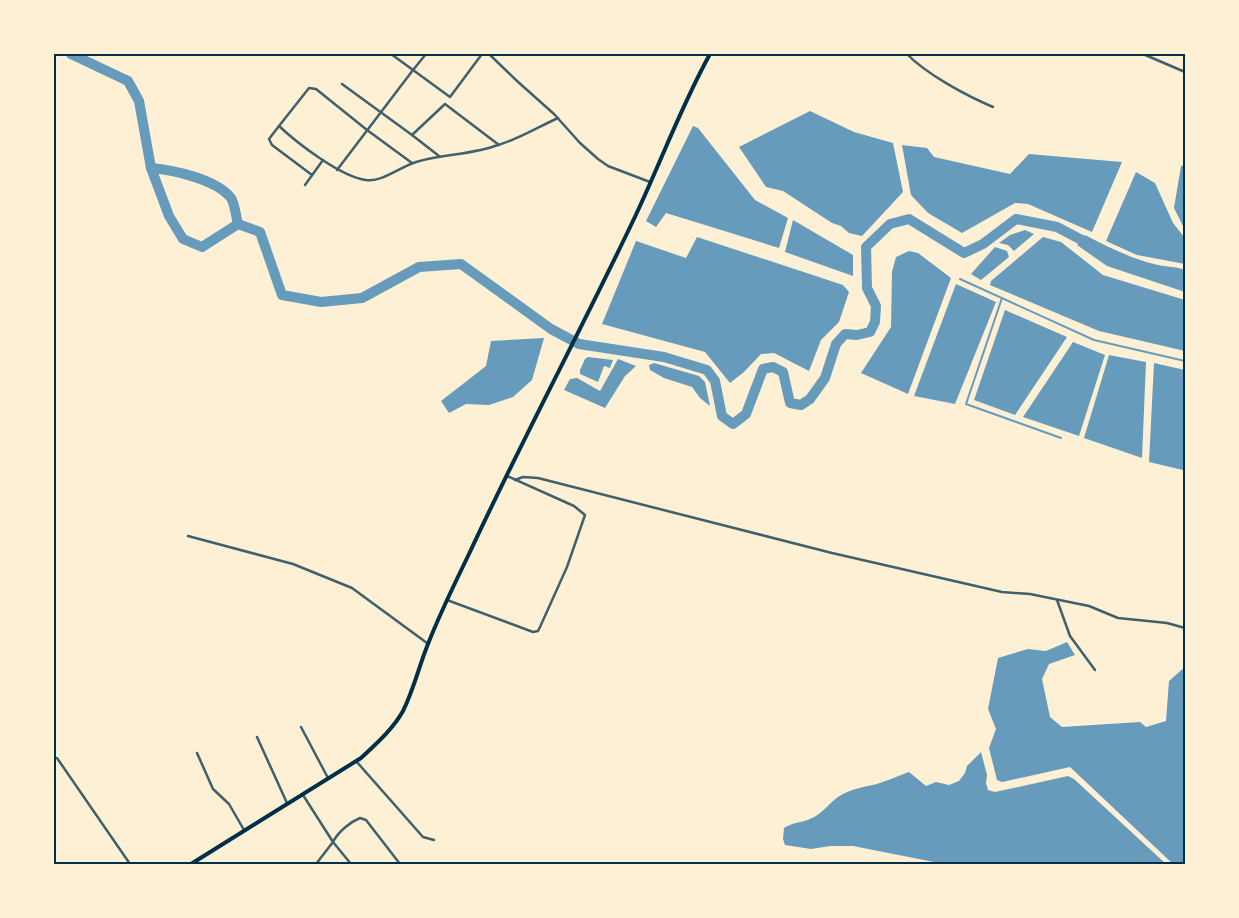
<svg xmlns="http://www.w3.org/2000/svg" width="1239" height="918" font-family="Mulish,sans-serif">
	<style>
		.water { fill: #669bbc }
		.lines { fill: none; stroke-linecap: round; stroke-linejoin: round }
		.stream { stroke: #669bbc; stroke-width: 2 }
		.river { stroke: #669bbc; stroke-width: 10 }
		.minor { stroke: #3f606c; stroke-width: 2.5 }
		.secondary { stroke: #003049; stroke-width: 4 }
		.neatline { fill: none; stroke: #003049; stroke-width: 2 }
	</style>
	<rect width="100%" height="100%" fill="#fdf0d5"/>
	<g class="water">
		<path d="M810,111L854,132L893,143L903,192L862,236L849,233L841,226L832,223L783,191L766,187L739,147Z"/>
		<path d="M693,126L698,128L755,200L788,218L779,248L666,213L656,227L646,221Z"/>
		<path d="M902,145L927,148L934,157L1010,174L1029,154L1122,162L1092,232L1028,204L1015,203L962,233L928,213L911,195Z"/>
		<path d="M1185,165V230L1174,208L1181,166Z"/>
		<path d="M1136,172L1155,183L1173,223L1185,238V264L1137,255L1106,241Z"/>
		<path d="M793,220L853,255V276L785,252Z"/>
		<path d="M1025,230L1034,234L1014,251L1008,245L999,243L1010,235Z"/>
		<path d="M1085,235C1108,247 1130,258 1154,264C1165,267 1175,266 1185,270V292L1107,266L1077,245Z"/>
		<path d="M697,237L843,285L849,292L839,322L821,340L809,371L774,353L761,354L744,372L730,383L705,352L602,324L636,241L686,258Z"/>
		<path d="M1043,237L1061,242L1103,275L1185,300V351L1099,331L990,285L991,281Z"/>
		<path d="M995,247L1007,251L1009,257L981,280L971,274Z"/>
		<path d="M909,251L918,253L951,278L908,394L861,373L891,327L892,272L896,257Z"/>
		<path d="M956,284L996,302L955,404L914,396Z"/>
		<path d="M1005,310L1067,337L1015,415L974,400Z"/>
		<path d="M544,338L532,380L513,397L489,405L466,404L449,413L441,401L486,366L491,341Z"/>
		<path d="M1073,342L1105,355L1079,436L1023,417Z"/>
		<path d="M1109,355L1146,362L1142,458L1084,438Z"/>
		<path d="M588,357L613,360L610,368L604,366L598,382L580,374V370L585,359Z"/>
		<path d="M618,359L636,366L625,376L605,408L564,390L570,379L577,378L600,391Z"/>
		<path d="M654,363L699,376L705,382L710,406L700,398L692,387L664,378L650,370L649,365Z"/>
		<path d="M1154,363L1185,370V465L1183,470L1149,462Z"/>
		<path d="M1067,642L1075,655L1049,664L1042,679L1050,717L1062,727L1140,722L1146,727L1166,721L1169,681L1185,667V864H1173L1070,767L1002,782L997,780L989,748L996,729L988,709L998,658L1028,649L1046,651Z"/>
		<path d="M981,752L987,775L986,783L988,790L995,792L1068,776L1074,779L1166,864H944L853,846H830L811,849L785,845L783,839L784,828C793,822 801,823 810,819C825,813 829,801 843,794C853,789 862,787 873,785C885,782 898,776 909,772L926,786L936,782L949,785L959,781L965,773L967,766Z"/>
	</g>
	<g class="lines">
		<g class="stream">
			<path d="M960,279L1094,340L1185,361"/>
			<path d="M1002,298L966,404L1061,438"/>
		</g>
		<g class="river">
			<path d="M71,54L128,81L139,101L151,168L169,216L183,239L202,247L238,224L260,232L282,295L321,302L362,298L419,267L461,264L551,329L579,344L664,357L707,370L715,381L722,416L733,424L746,414L763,369L773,367L783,372L790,403L801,405L810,399L825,378L836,344L845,334L857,335L870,332L875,322L876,306L867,288L866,247L890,224L909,219L964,253L983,244L1016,219L1057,227L1093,246"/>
			<path d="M151,168C173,170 216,179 231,198C235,204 236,217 238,224"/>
		</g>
		<g class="minor">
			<path d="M391,54L413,70L426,54"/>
			<path d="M489,54L517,81L554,114L580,143L598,159L608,166L650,182"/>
			<path d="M907,54C926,74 967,96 993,107"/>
			<path d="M1143,54L1185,72"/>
			<path d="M342,84L412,135"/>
			<path d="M279,126L269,139L272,145L312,175"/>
			<path d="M439,156L412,135L445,104L499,145"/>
			<path d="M412,163L367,130L316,89L309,88L279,126C297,143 341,177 366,180C383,182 400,167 416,162C443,154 471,155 498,145C519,139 538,127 558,118"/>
			<path d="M337,170L413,70L450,97L482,54"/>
			<path d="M305,185L323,160"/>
			<path d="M515,480L523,477L538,478L832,553L1002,592L1030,594L1089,606L1118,618L1167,623L1185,628"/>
			<path d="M188,536L293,564L352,588L427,643"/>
			<path d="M447,600L533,632L538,631L540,627L567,567L585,515L574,506L507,476"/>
			<path d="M1057,600L1070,636L1095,670"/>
			<path d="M301,727L328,778"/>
			<path d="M257,737L287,803"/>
			<path d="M197,753L213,789L229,804L244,830"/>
			<path d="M57,758L130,864"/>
			<path d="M356,761L423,837L434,840"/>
			<path d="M303,795L333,842L316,864"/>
			<path d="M351,864L333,842C338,832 350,822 360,818L366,820L400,864"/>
		</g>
		<path class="secondary" d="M191,864L361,758C376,744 393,729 403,711C414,689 419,666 428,644C440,613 455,583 469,554C521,442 579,334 632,223C659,167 680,108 710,54"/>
	</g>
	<rect width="1239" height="918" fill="none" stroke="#fdf0d5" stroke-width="110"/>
	<rect x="55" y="55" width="1129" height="808" class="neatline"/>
</svg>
